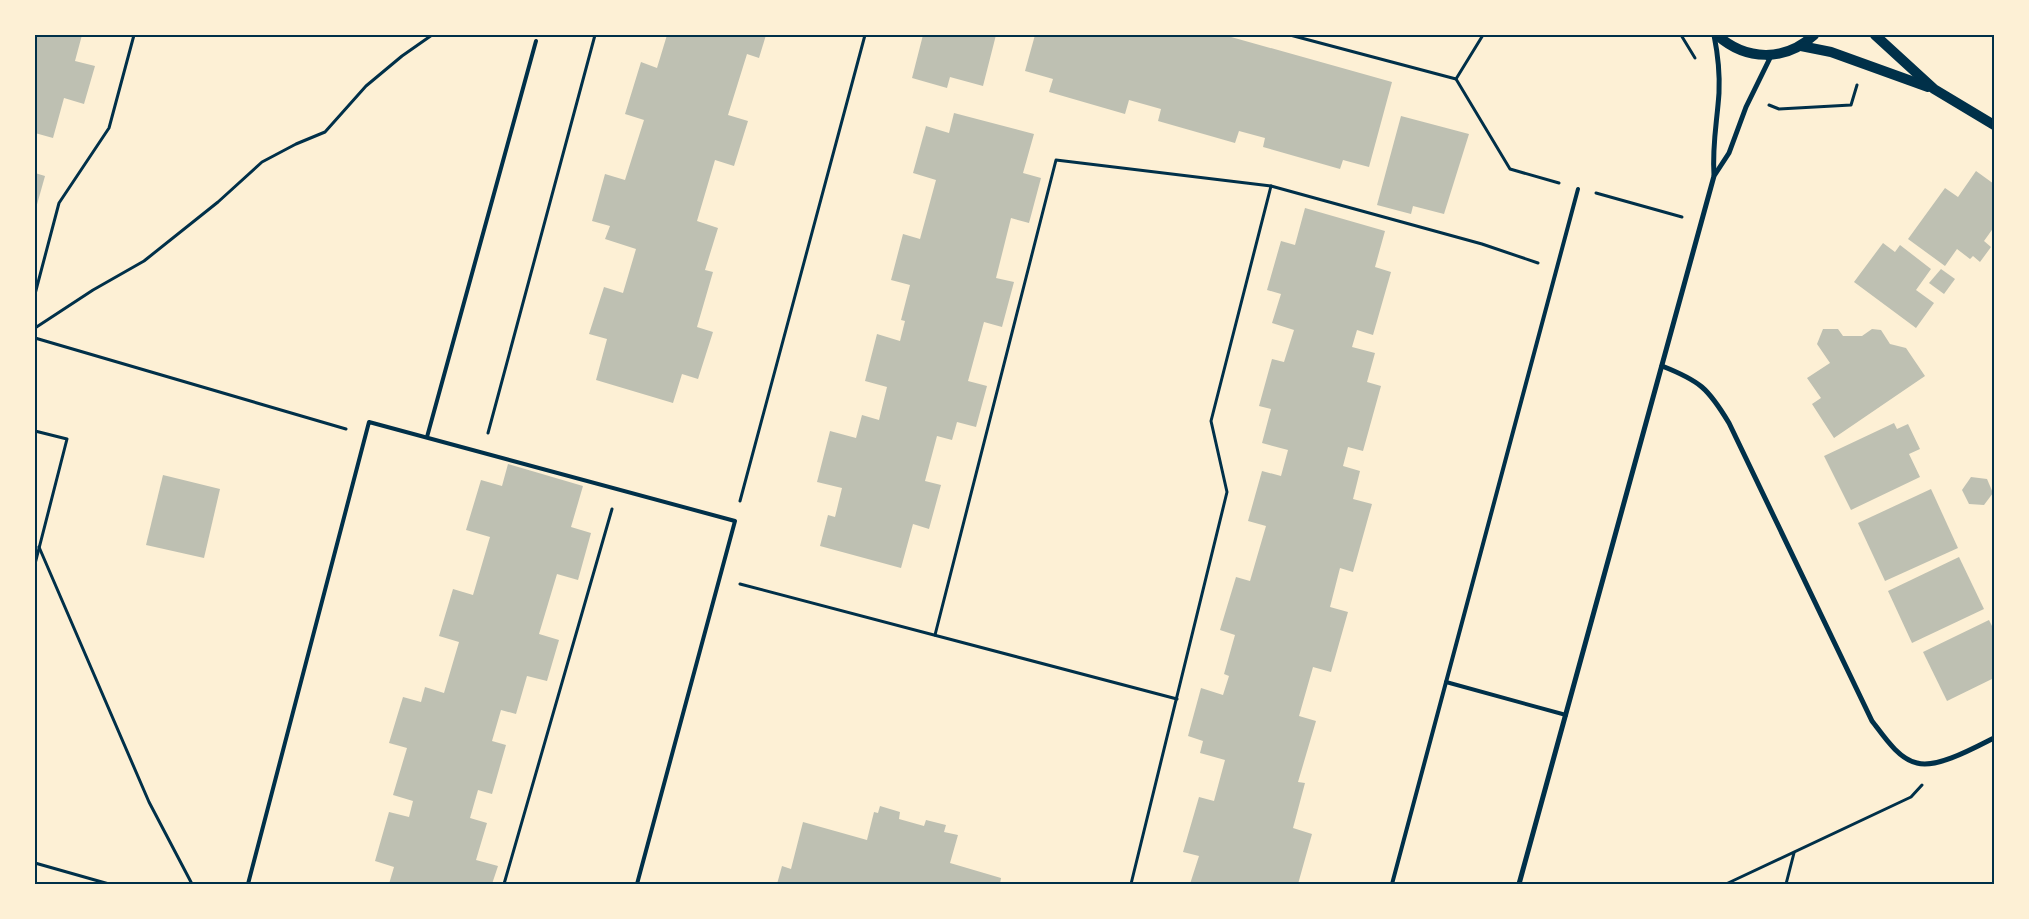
<svg xmlns="http://www.w3.org/2000/svg" width="2029" height="919" font-family="'Noto Sans',sans-serif">
	<style>
		.building { fill: #bec0b2 }
		.lines { fill: none; stroke-linecap: round; stroke-linejoin: round }
		.path { stroke: #003049; stroke-width: 3 }
		.service { stroke: #003049; stroke-width: 4 }
		.minor { stroke: #003049; stroke-width: 5 }
		.secondary { stroke: #003049; stroke-width: 10 }
		.neatline { fill: none; stroke: #003049; stroke-width: 2 }
	</style>
	<rect width="100%" height="100%" fill="#fdf0d5"/>
	<g class="building">
		<path d="M35,35H82L75,61L95,66L84,104L64,98L53,138L35,133Z"/>
		<path d="M667,35H766L759,58L747,54L728,115L748,121L734,166L715,160L697,221L718,228L705,270L713,272L697,327L713,332L698,379L682,374L673,403L596,380L607,339L589,334L604,287L623,293L636,249L605,239L610,226L592,221L605,174L625,180L644,120L625,114L641,62L657,68Z"/>
		<path d="M923,35H996L983,86L950,77L947,88L912,78Z"/>
		<path d="M1035,35H1224L1392,82L1369,167L1343,160L1340,169L1263,147L1265,138L1239,131L1235,143L1158,121L1161,109L1129,100L1125,114L1049,92L1053,79L1025,71Z"/>
		<path d="M954,113L1034,134L1023,173L1041,178L1029,223L1011,218L996,278L1014,282L1002,327L984,322L968,381L987,386L976,427L957,422L952,440L937,436L925,481L941,485L929,529L913,524L901,568L820,546L828,515L835,517L842,488L817,482L830,431L856,438L862,415L879,420L887,387L865,381L877,334L900,341L905,321L901,320L910,285L891,280L903,234L920,239L936,180L913,173L926,126L949,133Z"/>
		<path d="M1401,116L1469,134L1444,214L1413,206L1411,214L1377,205Z"/>
		<path d="M1976,171L1994,184V227L1984,241L1991,247L1980,262L1973,256L1970,259L1957,249L1945,266L1908,239L1945,188L1958,197Z"/>
		<path d="M35,173L45,176L36,208H35Z"/>
		<path d="M1305,208L1385,231L1375,267L1391,272L1373,335L1357,330L1352,347L1375,353L1367,382L1381,386L1363,451L1348,447L1343,466L1360,471L1353,499L1372,504L1353,572L1340,568L1330,607L1348,612L1331,672L1313,667L1299,716L1316,721L1298,782L1305,783L1293,828L1312,834L1298,884H1190L1199,856L1183,852L1199,797L1214,801L1225,760L1200,753L1203,741L1188,736L1201,688L1223,695L1229,676L1224,674L1235,635L1220,630L1236,577L1250,581L1266,526L1248,521L1262,471L1281,476L1288,450L1262,443L1271,409L1259,406L1272,359L1284,362L1294,330L1272,323L1281,294L1267,290L1281,241L1295,245Z"/>
		<path d="M1883,243L1895,252L1900,245L1931,269L1916,290L1934,303L1916,328L1854,282Z"/>
		<path d="M1941,269L1955,279L1944,294L1929,283Z"/>
		<path d="M1823,329H1838L1843,336H1862L1872,329L1881,330L1890,344L1906,348L1925,376L1834,438L1812,404L1821,398L1807,378L1830,363L1817,344Z"/>
		<path d="M1894,423L1897,429L1908,424L1920,449L1909,454L1920,477L1851,510L1824,456Z"/>
		<path d="M508,464L583,486L571,527L591,533L578,580L557,574L539,634L559,640L547,681L527,676L516,714L501,710L492,741L506,745L492,794L478,790L470,818L487,823L476,860L498,866L492,884H389L394,867L375,861L389,812L409,817L413,801L393,795L407,748L389,743L403,697L421,702L425,687L444,693L459,642L439,636L453,589L473,595L490,537L466,530L481,480L502,486Z"/>
		<path d="M163,475L220,489L204,558L146,545Z"/>
		<path d="M1971,477L1987,479L1993,493L1984,505L1969,504L1962,490Z"/>
		<path d="M1931,489L1958,548L1885,581L1858,523Z"/>
		<path d="M1959,557L1984,609L1912,643L1888,591Z"/>
		<path d="M1989,620L1994,630V678L1947,701L1923,652Z"/>
		<path d="M880,806L900,812L899,819L924,826L926,820L946,825L944,832L958,835L950,863L1001,878L1000,884H777L782,866L791,869L803,822L867,840L874,812L878,813Z"/>
	</g>
	<g class="lines">
		<g class="path">
			<path d="M1290,35L1456,79L1510,169L1559,183"/>
			<path d="M1681,35L1695,58"/>
			<path d="M1456,79L1483,35"/>
			<path d="M1769,105L1779,109L1851,105L1857,85"/>
			<path d="M1596,193L1682,217"/>
			<path d="M35,294L59,203L109,128L134,35"/>
			<path d="M35,328L93,290L144,261L218,202L262,162L296,144L325,132L366,86L402,56L432,35"/>
			<path d="M35,338L346,429"/>
			<path d="M35,431L67,439L35,564"/>
			<path d="M488,433L595,35"/>
			<path d="M740,501L865,35"/>
			<path d="M39,547L149,802L192,884"/>
			<path d="M740,584L1177,699"/>
			<path d="M935,635L1056,160L1271,186L1482,244L1538,263"/>
			<path d="M35,863L109,884"/>
			<path d="M504,884L612,509"/>
			<path d="M1131,884L1227,492L1211,421L1271,186"/>
			<path d="M1726,884L1911,797L1922,785"/>
			<path d="M1786,884L1794,853"/>
		</g>
		<g class="service">
			<path d="M427,437L536,41"/>
			<path d="M1446,682L1566,715"/>
			<path d="M248,884L369,422L735,521L637,884"/>
			<path d="M1392,884L1578,189"/>
		</g>
		<g class="minor">
			<path d="M1714,175C1712,144 1717,123 1719,93C1720,73 1718,55 1714,35"/>
			<path d="M1662,366C1700,381 1708,388 1729,423L1872,721C1883,735 1898,759 1917,763C1937,769 1976,747 1994,738"/>
			<path d="M1519,884L1714,176L1729,153L1746,107L1771,56"/>
		</g>
		<g class="secondary">
			<path d="M1717,35C1746,61 1785,62 1814,35"/>
			<path d="M1875,35L1934,89L1994,125"/>
			<path d="M1801,46L1831,52L1928,87"/>
		</g>
	</g>
	<rect width="2029" height="919" fill="none" stroke="#fdf0d5" stroke-width="72"/>
	<rect x="36" y="36" width="1957" height="847" class="neatline"/>
</svg>
